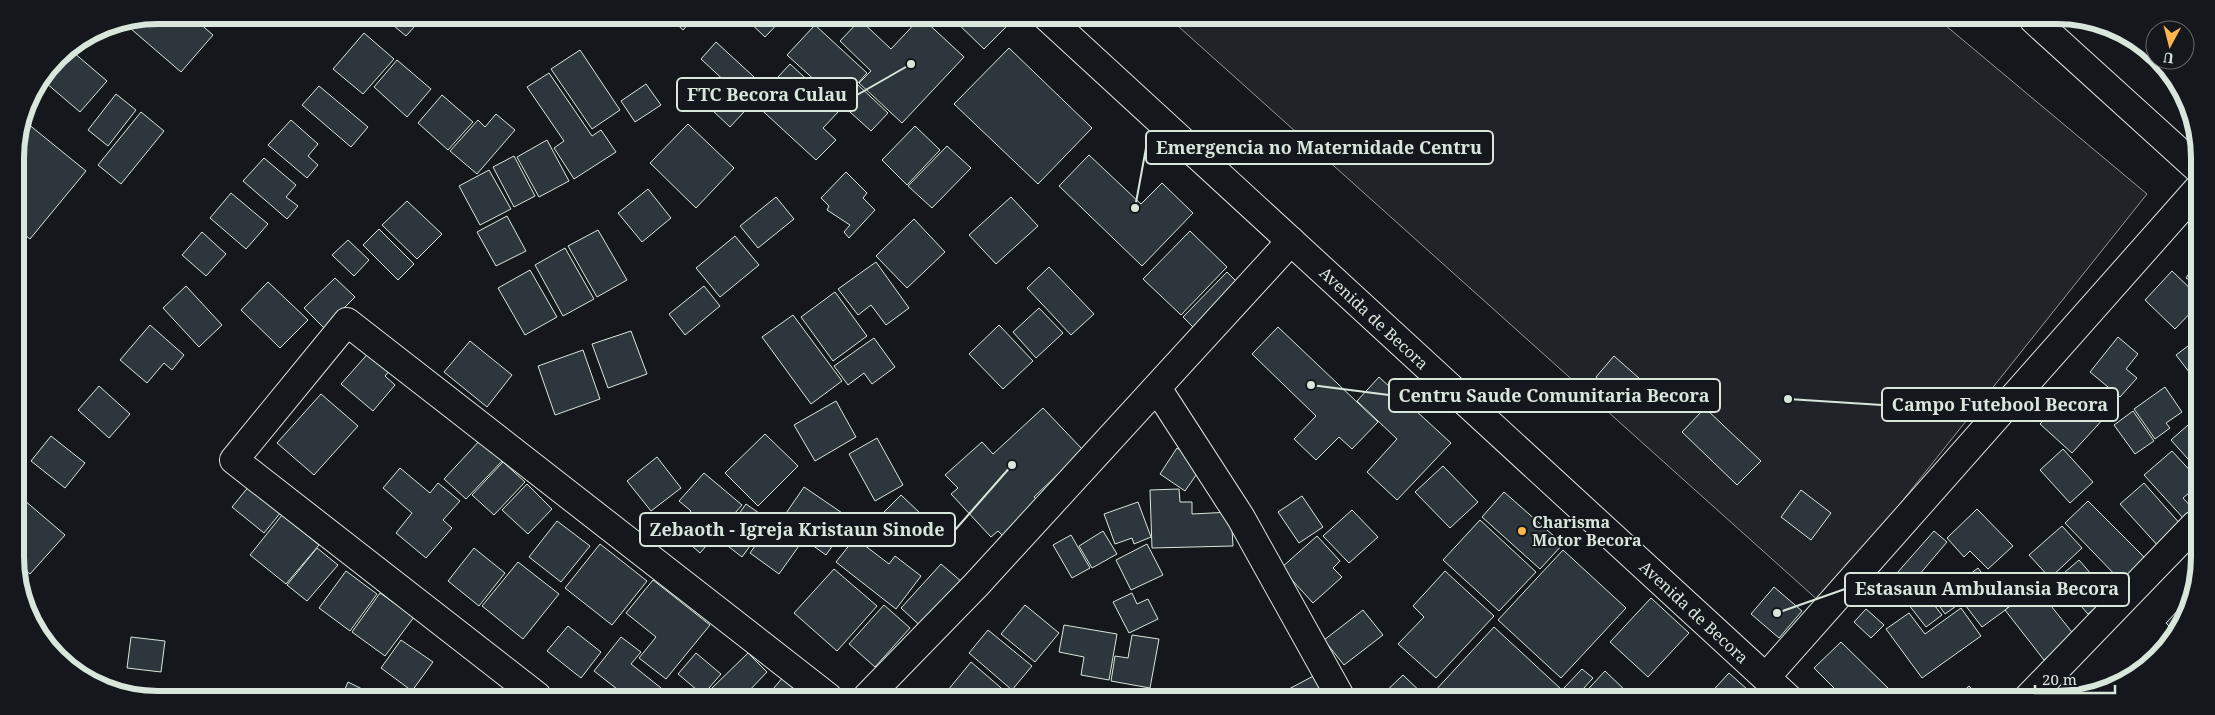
<svg xmlns="http://www.w3.org/2000/svg" width="2215" height="715" font-family="'Noto Serif',serif">
	<style>
		.green { fill: #202428; stroke: #939e99 }
		.building { fill: #2c363c; stroke: #d8e6dc }
		.lines { fill: none; stroke-linecap: round; stroke-linejoin: round }
		.minor-casing { stroke: #d8e6dc; stroke-width: 30 }
		.major-casing { stroke: #d8e6dc; stroke-width: 30 }
		.minor { stroke: #14181c; stroke-width: 28 }
		.major { stroke: #14181c; stroke-width: 28 }
		.poi-dot { fill: #ffb74d; stroke: #14181c; stroke-width: 2 }
		.labels { text-anchor: middle; stroke-width: 4; stroke-linejoin: round; paint-order: stroke }
		.street-label { font-size: 16px; fill: #d8e6dc; stroke: #14181c }
		.poi-label { font-size: 16px; font-weight: bold; fill: #d8e6dc; stroke: #14181c; text-anchor: start }
		.rim { fill: none; stroke: #d8e6dc; stroke-width: 6 }
		.leader { fill: none; stroke: #d8e6dc; stroke-width: 2 }
		.callout-dot { fill: #d8e6dc; stroke: #14181c; stroke-width: 2 }
		.callout { fill: #14181c; stroke: #d8e6dc; stroke-width: 2 }
		.callout-label { font-size: 18px; text-anchor: middle; font-weight: bold; fill: #d8e6dc }
	</style>
	<rect width="100%" height="100%" fill="#14181c"/>
	<path class="green" d="M1169,18L1939,20L2147,194L1821,603Z"/>
	<g class="building">
		<path d="M157,15H190L213,35L181,72L123,22Z"/>
		<path d="M382,16H424L406,36Z"/>
		<path d="M668,16H696L683,30Z"/>
		<path d="M743,16L784,17L765,37Z"/>
		<path d="M921,17L964,57L902,123L859,83L871,71L840,41L860,20L891,49Z"/>
		<path d="M951,17H1004L1010,23L984,49Z"/>
		<path d="M815,25L867,73L857,84L888,113L871,131L787,55Z"/>
		<path d="M2109,29L2126,40L2107,35Z"/>
		<path d="M364,33L394,59L363,94L333,69Z"/>
		<path d="M716,42L766,88L730,127L711,109L731,87L701,59Z"/>
		<path d="M1009,48L1092,128L1038,184L954,104Z"/>
		<path d="M580,50L620,110L592,129L551,69Z"/>
		<path d="M73,52L107,81L80,112L46,83Z"/>
		<path d="M397,60L431,89L407,117L374,87Z"/>
		<path d="M790,64L840,110L823,128L836,140L816,160L754,103Z"/>
		<path d="M549,73L592,136L601,130L616,152L574,179L554,148L564,141L527,87Z"/>
		<path d="M646,84L661,105L635,122L621,101Z"/>
		<path d="M319,86L368,127L351,147L302,105Z"/>
		<path d="M116,94L136,110L108,146L88,130Z"/>
		<path d="M442,95L473,122L448,150L418,123Z"/>
		<path d="M141,112L164,131L121,184L98,165Z"/>
		<path d="M496,114L515,130L477,174L450,151L478,120L485,127Z"/>
		<path d="M22,119L86,171L30,239L16,228L15,186L23,177L15,171V148Z"/>
		<path d="M291,120L318,144L308,156L318,165L307,178L268,145Z"/>
		<path d="M688,124L734,168L696,208L650,163Z"/>
		<path d="M915,126L940,150L907,185L882,160Z"/>
		<path d="M547,140L569,181L539,197L517,157Z"/>
		<path d="M947,146L971,168L932,208L908,186Z"/>
		<path d="M1089,155L1141,204L1162,183L1193,213L1142,266L1059,186Z"/>
		<path d="M514,156L535,196L514,207L493,167Z"/>
		<path d="M264,158L296,185L286,197L298,206L287,219L243,181Z"/>
		<path d="M489,170L511,209L480,225L459,186Z"/>
		<path d="M846,172L867,193L863,198L875,210L849,238L844,232L850,225L827,210L829,206L821,198Z"/>
		<path d="M648,189L671,218L642,242L618,213Z"/>
		<path d="M231,193L268,224L246,249L210,218Z"/>
		<path d="M776,197L794,219L758,248L740,226Z"/>
		<path d="M1011,197L1038,226L996,264L969,235Z"/>
		<path d="M407,201L442,234L417,259L382,225Z"/>
		<path d="M507,216L526,251L496,266L477,232Z"/>
		<path d="M914,219L945,252L907,288L876,256Z"/>
		<path d="M379,229L414,264L398,280L363,245Z"/>
		<path d="M598,230L627,280L597,297L568,246Z"/>
		<path d="M1190,231L1227,267L1181,315L1143,279Z"/>
		<path d="M202,232L226,254L206,276L182,255Z"/>
		<path d="M735,236L759,265L720,297L696,268Z"/>
		<path d="M348,240L369,260L354,276L332,255Z"/>
		<path d="M565,248L594,299L563,316L535,265Z"/>
		<path d="M2197,261V285L2186,278Z"/>
		<path d="M876,262L909,308L886,325L871,305L858,315L838,289Z"/>
		<path d="M1049,267L1094,314L1071,335L1027,288Z"/>
		<path d="M530,270L557,317L525,335L498,288Z"/>
		<path d="M2172,271L2197,295L2196,307L2175,329L2145,300Z"/>
		<path d="M1227,272L1245,290L1201,335L1183,317Z"/>
		<path d="M335,278L355,297L324,328L304,308Z"/>
		<path d="M268,282L308,320L280,348L241,310Z"/>
		<path d="M186,286L222,325L199,347L163,308Z"/>
		<path d="M704,286L720,306L685,335L669,314Z"/>
		<path d="M835,292L867,336L833,361L801,317Z"/>
		<path d="M1039,308L1063,333L1036,358L1013,332Z"/>
		<path d="M793,315L842,381L811,404L762,337Z"/>
		<path d="M150,325L184,355L172,370L164,363L147,383L120,360Z"/>
		<path d="M999,325L1033,361L1003,389L969,354Z"/>
		<path d="M1278,327L1378,422L1352,449L1339,437L1316,460L1294,439L1316,416L1252,354Z"/>
		<path d="M631,331L647,374L608,388L592,344Z"/>
		<path d="M2118,337L2138,354L2126,369L2137,378L2120,397L2090,372Z"/>
		<path d="M874,338L895,367L872,384L864,373L848,385L834,366Z"/>
		<path d="M2196,340V381L2176,355Z"/>
		<path d="M470,341L512,375L487,407L444,372Z"/>
		<path d="M372,349L393,367L385,376L395,385L373,411L341,384Z"/>
		<path d="M583,350L600,399L555,415L538,366Z"/>
		<path d="M1614,356L1640,379L1622,400L1596,377Z"/>
		<path d="M1379,377L1451,443L1397,500L1367,472L1397,439L1357,401Z"/>
		<path d="M99,386L130,414L109,438L78,410Z"/>
		<path d="M2073,387L2106,416L2072,453L2040,424Z"/>
		<path d="M2165,387L2182,412L2166,423L2170,428L2155,439L2134,409Z"/>
		<path d="M321,394L358,426L314,475L277,443Z"/>
		<path d="M836,401L856,437L815,461L794,425Z"/>
		<path d="M1043,408L1083,450L1034,497L1045,508L1009,542L998,531L991,537L951,494L958,488L945,475L982,442L993,454Z"/>
		<path d="M1705,408L1761,461L1737,485L1682,432Z"/>
		<path d="M2133,411L2154,441L2135,454L2114,425Z"/>
		<path d="M2196,418V468L2171,440Z"/>
		<path d="M765,434L798,466L758,506L725,473Z"/>
		<path d="M51,436L85,463L65,488L31,461Z"/>
		<path d="M482,438L504,459L466,499L444,479Z"/>
		<path d="M877,438L903,485L875,501L849,454Z"/>
		<path d="M1177,448L1203,465L1185,491L1160,474Z"/>
		<path d="M2063,449L2093,482L2070,503L2040,470Z"/>
		<path d="M2172,451L2196,477V487L2183,498L2194,510L2184,519L2144,475Z"/>
		<path d="M657,457L681,488L651,511L627,481Z"/>
		<path d="M503,462L525,482L494,515L472,495Z"/>
		<path d="M1443,466L1478,502L1450,528L1415,492Z"/>
		<path d="M400,468L430,493L438,483L460,501L443,520L452,528L426,558L396,533L412,513L383,488Z"/>
		<path d="M704,473L742,505L700,553L674,530L691,511L679,501Z"/>
		<path d="M254,480L286,506L264,533L232,507Z"/>
		<path d="M2144,483L2182,526L2159,547L2120,504Z"/>
		<path d="M527,484L552,509L528,534L502,510Z"/>
		<path d="M804,487L851,519L826,555L780,522Z"/>
		<path d="M1179,489L1180,502H1192V514L1231,512L1233,546L1152,548L1150,490Z"/>
		<path d="M1801,490L1831,513L1811,540L1781,517Z"/>
		<path d="M1504,492L1563,544L1540,569L1482,517Z"/>
		<path d="M17,494L65,535L30,574L18,564Z"/>
		<path d="M901,495L921,514L889,546L869,527Z"/>
		<path d="M1302,496L1323,527L1299,543L1278,512Z"/>
		<path d="M2088,501L2145,558L2121,581L2065,523Z"/>
		<path d="M1138,502L1151,537L1134,544L1132,538L1115,544L1104,514Z"/>
		<path d="M746,504L769,520L742,557L720,540Z"/>
		<path d="M1977,509L2013,546L1988,569L1970,551L1964,557L1947,538Z"/>
		<path d="M1352,510L1378,537L1349,563L1323,536Z"/>
		<path d="M282,515L319,545L286,584L250,555Z"/>
		<path d="M1480,520L1536,572L1499,611L1443,560Z"/>
		<path d="M557,521L590,546L561,582L529,557Z"/>
		<path d="M772,522L801,543L779,574L750,553Z"/>
		<path d="M2062,526L2082,548L2050,578L2029,555Z"/>
		<path d="M1103,531L1117,554L1092,568L1079,546Z"/>
		<path d="M1934,531L1947,542L1896,602L1882,590Z"/>
		<path d="M1071,535L1090,568L1072,578L1053,545Z"/>
		<path d="M1317,536L1340,561L1333,568L1342,577L1313,603L1281,568Z"/>
		<path d="M855,538L889,564L895,556L921,576L896,609L836,562Z"/>
		<path d="M600,544L647,581L612,625L565,588Z"/>
		<path d="M1147,544L1163,575L1131,590L1116,560Z"/>
		<path d="M317,548L338,565L307,601L287,585Z"/>
		<path d="M474,548L505,573L479,606L448,581Z"/>
		<path d="M1563,550L1626,608L1561,678L1498,620Z"/>
		<path d="M2079,560L2110,596L2088,614L2057,579Z"/>
		<path d="M518,562L559,594L523,639L482,606Z"/>
		<path d="M941,564L969,588L928,633L901,608Z"/>
		<path d="M1978,568L2008,608L1982,627L1952,588Z"/>
		<path d="M834,569L877,606L837,651L794,613Z"/>
		<path d="M346,571L377,594L350,631L319,608Z"/>
		<path d="M1445,571L1494,616L1436,678L1398,644L1424,617L1413,606Z"/>
		<path d="M1937,573L1959,604L1945,614L1923,583Z"/>
		<path d="M653,580L710,625L666,679L639,658L656,637L626,613Z"/>
		<path d="M1774,587L1802,611L1779,638L1751,614Z"/>
		<path d="M2036,587L2075,636L2044,660L2005,610Z"/>
		<path d="M1921,588L1942,615L1926,627L1905,600Z"/>
		<path d="M2195,592V595L2177,634L2166,623Z"/>
		<path d="M380,593L414,617L385,656L352,632Z"/>
		<path d="M1132,593L1137,604L1148,599L1158,619L1129,633L1113,602Z"/>
		<path d="M1651,598L1689,633L1648,677L1610,642Z"/>
		<path d="M884,605L910,628L875,667L849,644Z"/>
		<path d="M1025,605L1059,633L1035,662L1001,634Z"/>
		<path d="M1961,608L1981,636L1922,678L1886,629L1909,613L1925,634Z"/>
		<path d="M1866,609L1884,625L1871,638L1854,622Z"/>
		<path d="M1363,610L1383,635L1344,665L1324,640Z"/>
		<path d="M1064,625L1117,634L1109,680L1081,675L1084,657L1059,652Z"/>
		<path d="M568,626L601,652L581,678L547,651Z"/>
		<path d="M1494,627L1562,690L1582,669L1593,678L1574,699L1438,698L1433,693Z"/>
		<path d="M988,630L1032,666L1012,690L969,653Z"/>
		<path d="M1132,635L1159,639L1150,688L1111,681L1115,656L1128,658Z"/>
		<path d="M131,637L165,641L161,672L127,668Z"/>
		<path d="M621,637L641,652L631,664L661,688L654,696H626L594,671Z"/>
		<path d="M401,640L433,662L412,691L381,668Z"/>
		<path d="M1841,642L1888,688L1877,699H1845L1814,668Z"/>
		<path d="M2153,647L2161,653L2145,670L2136,674L2131,670Z"/>
		<path d="M696,653L721,674L703,695L678,674Z"/>
		<path d="M748,653L767,672L746,694L749,697L718,696L711,689Z"/>
		<path d="M971,662L1007,693L1004,697H957L948,690Z"/>
		<path d="M790,669L819,697H783L773,689Z"/>
		<path d="M1605,671L1627,692L1620,699H1579Z"/>
		<path d="M2123,671L2128,677L2112,683Z"/>
		<path d="M1319,673L1331,694L1323,698H1272Z"/>
		<path d="M1729,673L1758,699H1705Z"/>
		<path d="M1403,675L1427,698H1379Z"/>
		<path d="M348,682L376,696H342Z"/>
		<path d="M1969,686L1982,700L1955,699Z"/>
		<path d="M1893,692L1900,699H1885Z"/>
		<path d="M139,693L165,694V695H139Z"/>
	</g>
	<g class="lines">
		<g class="minor-casing">
			<g id="minor">
				<path d="M2034,20L2197,168"/>
				<path d="M1157,388L1241,518L1341,698"/>
				<path d="M1766,677L2197,190"/>
				<path d="M537,696L234,460L347,322L828,697"/>
				<path d="M867,697L976,585L1291,241"/>
				<path d="M2026,700L2195,525"/>
			</g>
		</g>
		<g class="major-casing">
			<path id="major" d="M1047,17L1789,699"/>
		</g>
		<use href="#minor" class="minor"/>
		<use href="#major" class="major"/>
	</g>
	<circle class="poi-dot" cx="1522" cy="531" r="5"/>
	<g class="labels">
		<g class="street-label">
			<text transform="translate(1374 318) rotate(43)" y="6">Avenida de Becora</text>
			<text transform="translate(1694 612) rotate(43)" y="6">Avenida de Becora</text>
		</g>
		<g class="poi-label">
			<text x="1532" y="528">Charisma<tspan x="1532" dy="18">Motor Becora</tspan></text>
		</g>
	</g>
	<path d="M0 0H2215V715H0ZM158 24H2057A134 134 0 0 1 2191 158V557A134 134 0 0 1 2057 691H158A134 134 0 0 1 24 557V158A134 134 0 0 1 158 24Z" fill="#14181c" fill-rule="evenodd"/>
	<path class="rim" d="M158 24H2057A134 134 0 0 1 2191 158V557A134 134 0 0 1 2057 691H158A134 134 0 0 1 24 557V158A134 134 0 0 1 158 24Z"/>
	<path class="leader" d="M911 64L857 95M1135 208L1146 148M1311 385L1389 395M1788 399L1882 405M1012 465L955 530M1777 613L1845 589"/>
	<g class="callout-dot">
		<circle cx="911" cy="64" r="5"/>
		<circle cx="1135" cy="208" r="5"/>
		<circle cx="1311" cy="385" r="5"/>
		<circle cx="1788" cy="399" r="5"/>
		<circle cx="1012" cy="465" r="5"/>
		<circle cx="1777" cy="613" r="5"/>
	</g>
	<g class="callout">
		<rect x="677" y="78" width="180" height="33" rx="5"/>
		<rect x="1146" y="131" width="347" height="33" rx="5"/>
		<rect x="1389" y="379" width="331" height="33" rx="5"/>
		<rect x="1882" y="388" width="236" height="33" rx="5"/>
		<rect x="640" y="513" width="315" height="33" rx="5"/>
		<rect x="1845" y="573" width="284" height="33" rx="5"/>
	</g>
	<g class="callout-label">
		<text x="767" y="101">FTC Becora Culau</text>
		<text x="1319" y="154">Emergencia no Maternidade Centru</text>
		<text x="1554" y="402">Centru Saude Comunitaria Becora</text>
		<text x="2000" y="411">Campo Futebool Becora</text>
		<text x="797" y="536">Zebaoth - Igreja Kristaun Sinode</text>
		<text x="1987" y="595">Estasaun Ambulansia Becora</text>
	</g>
	<g transform="translate(2170 45) rotate(187)"><circle r="24" fill="#14181c" stroke="#626a69"/>
	<path d="M0-4L9 19L0 12L-9 19Z" fill="#ffb74d"/>
	<text y="-8" font-size="14" font-weight="bold" text-anchor="middle" fill="#d8e6dc">U</text>
	</g>
	<path d="M2035 685v8h80v-8" fill="none" stroke="#d8e6dc" stroke-width="2.5"/>
	<text x="2042" y="685" font-size="15" fill="#d8e6dc" stroke="#14181c" stroke-width="4" paint-order="stroke">20 m</text>
</svg>
